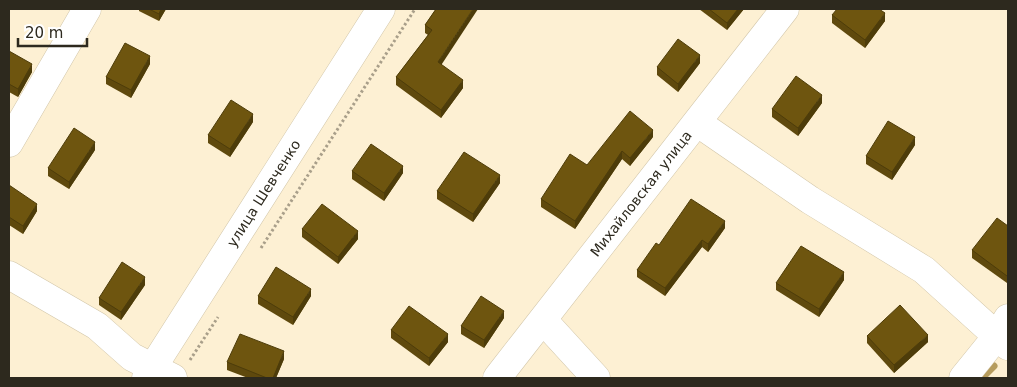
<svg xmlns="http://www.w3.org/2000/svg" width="1017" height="387" font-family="'DejaVu Sans',sans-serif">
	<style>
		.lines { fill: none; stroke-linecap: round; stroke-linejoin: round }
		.stream { stroke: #b69c5d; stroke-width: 7 }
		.minor-casing { stroke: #d2c6a9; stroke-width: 29 }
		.major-casing { stroke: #d2c6a9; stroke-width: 29 }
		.path { stroke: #a99f8a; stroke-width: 3; stroke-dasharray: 2.5 2.5; stroke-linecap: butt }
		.minor { stroke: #fff; stroke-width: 28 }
		.major { stroke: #fff; stroke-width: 28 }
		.wall { fill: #5f490d }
		.shaded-wall { fill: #4d3c0a }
		.building { fill: #6e550f; stroke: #4d3c0a }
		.labels { text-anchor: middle; stroke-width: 5; stroke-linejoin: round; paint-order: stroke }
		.street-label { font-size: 14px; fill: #2d291e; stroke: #fff }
	</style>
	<rect width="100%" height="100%" fill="#fdf0d3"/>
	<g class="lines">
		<path class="stream" d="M982,378L994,366"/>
		<g class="minor-casing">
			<g id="minor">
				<path d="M698,123L810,200L924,270L1008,346"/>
				<path d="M9,143L87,9"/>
				<path d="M9,275L97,326L132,357L173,378"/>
				<path d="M543,320L596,378"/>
				<path id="s1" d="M497,378L785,9"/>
				<path d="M963,378L997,336L1008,318"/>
			</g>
		</g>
		<g class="major-casing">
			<g id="major">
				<path id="s2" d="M146,378L381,9"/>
			</g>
		</g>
		<g class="path">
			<path d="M261,248L415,9"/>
			<path d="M190,360L218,317"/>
		</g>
		<use href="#minor" class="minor"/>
		<use href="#major" class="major"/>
	</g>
	<g class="wall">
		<path d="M139,9H166L159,21L139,11Z"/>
		<path d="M436,9L441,65L463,88L441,118L396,85V77L428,35L425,33V25Z"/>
		<path d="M699,9H744L727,30Z"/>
		<path d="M832,15L885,21L865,48L832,23Z"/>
		<path d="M9,51L32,72L18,97L9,92Z"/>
		<path d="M700,63L678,92L657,75V67Z"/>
		<path d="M150,64L131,98L106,84V77Z"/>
		<path d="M822,103L798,136L772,117V109Z"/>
		<path d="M253,122L230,157L208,143V135Z"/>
		<path d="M653,137L630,166L622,159L575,229L541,207V199L587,165Z"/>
		<path d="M915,145L892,180L866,164V156Z"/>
		<path d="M95,150L69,189L48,176V168Z"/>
		<path d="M352,171L403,173L384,201L352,179Z"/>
		<path d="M500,183L473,222L437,199V191Z"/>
		<path d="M9,185L37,211L23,234L9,225Z"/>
		<path d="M1008,226L1007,283L972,258V250Z"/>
		<path d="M725,228L708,252L702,247L665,296L637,277V270L659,245Z"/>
		<path d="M302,229L358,239L338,264L302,237Z"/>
		<path d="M844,280L819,317L776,290V283Z"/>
		<path d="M145,285L121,320L99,305V298Z"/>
		<path d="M258,296H311L293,325L258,304Z"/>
		<path d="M504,318L484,348L461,334V326Z"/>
		<path d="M391,330L448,342L429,366L391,338Z"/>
		<path d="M867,336L928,342L894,373L867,343Z"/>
		<path d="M284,359L276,378H248L227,370V362Z"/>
	</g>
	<g class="shaded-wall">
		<path d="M161,9H166L159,21V14Z"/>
		<path d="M473,9H478L438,70V62Z"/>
		<path d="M738,9H744L727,30V23Z"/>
		<path d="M885,13V21L865,48V40Z"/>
		<path d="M700,55V63L678,92V84Z"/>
		<path d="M150,56V64L131,98V90Z"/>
		<path d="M32,64V72L18,97V89Z"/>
		<path d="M463,80V88L441,118V110Z"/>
		<path d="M822,95V103L798,136V128Z"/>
		<path d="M253,114V122L230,157V149Z"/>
		<path d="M653,130V137L630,166V158Z"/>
		<path d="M915,137V145L892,180V172Z"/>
		<path d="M95,142V150L69,189V182Z"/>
		<path d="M622,151V159L575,229V221Z"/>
		<path d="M403,166V173L384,201V193Z"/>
		<path d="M500,175V183L473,222V214Z"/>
		<path d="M37,204V211L23,234V226Z"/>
		<path d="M725,221V228L708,252V244Z"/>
		<path d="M358,231V239L338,264V257Z"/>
		<path d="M702,240V247L665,296V288Z"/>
		<path d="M844,272V280L819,317V309Z"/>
		<path d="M145,277V285L121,320V312Z"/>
		<path d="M311,289V296L293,325V317Z"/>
		<path d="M504,311V318L484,348V340Z"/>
		<path d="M448,334V342L429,366V358Z"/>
		<path d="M928,335V342L894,373V365Z"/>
		<path d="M284,351V359L276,378H273Z"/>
	</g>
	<g class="building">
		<path d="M149,9H161L159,14Z"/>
		<path d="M436,9H473L438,62L463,80L441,110L396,77L432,30L425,25Z"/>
		<path d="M709,9H738L727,23Z"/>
		<path d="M837,9H879L885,13L865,40L832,15Z"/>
		<path d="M678,39L700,55L678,84L657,67Z"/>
		<path d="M125,43L150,56L131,90L106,77Z"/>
		<path d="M9,51L32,64L18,89L9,84Z"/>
		<path d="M796,76L822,95L798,128L772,109Z"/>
		<path d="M231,100L253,114L230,149L208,135Z"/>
		<path d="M630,111L653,130L630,158L622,151L575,221L541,199L570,154L587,165Z"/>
		<path d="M888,121L915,137L892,172L866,156Z"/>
		<path d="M74,128L95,142L69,182L48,168Z"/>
		<path d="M371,144L403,166L384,193L352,171Z"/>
		<path d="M464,152L500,175L473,214L437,191Z"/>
		<path d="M9,185L37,204L23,226L9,217Z"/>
		<path d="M691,199L725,221L708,244L702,240L665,288L637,270L656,243L659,245Z"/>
		<path d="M322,204L358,231L338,257L302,229Z"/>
		<path d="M997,218L1008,226V275L1007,276L972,250Z"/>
		<path d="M801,246L844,272L819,309L776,283Z"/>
		<path d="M122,262L145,277L121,312L99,298Z"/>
		<path d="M276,267L311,289L293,317L258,296Z"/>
		<path d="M481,296L504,311L484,340L461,326Z"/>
		<path d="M900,305L928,335L894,365L867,336Z"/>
		<path d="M409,306L448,334L429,358L391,330Z"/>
		<path d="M240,334L284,351L273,378H267L227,362Z"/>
	</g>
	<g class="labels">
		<g class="street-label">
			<text dy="5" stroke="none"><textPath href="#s2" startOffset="219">улица Шевченко</textPath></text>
			<text dy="5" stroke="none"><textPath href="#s1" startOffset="234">Михайловская улица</textPath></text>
		</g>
	</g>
	<rect width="1017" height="387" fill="none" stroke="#2d291e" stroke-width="20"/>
	<path d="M18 38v8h69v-8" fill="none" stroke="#2d291e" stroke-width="2.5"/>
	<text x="25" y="38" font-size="15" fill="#2d291e" stroke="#ffffff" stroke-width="4" paint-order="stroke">20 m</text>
</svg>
